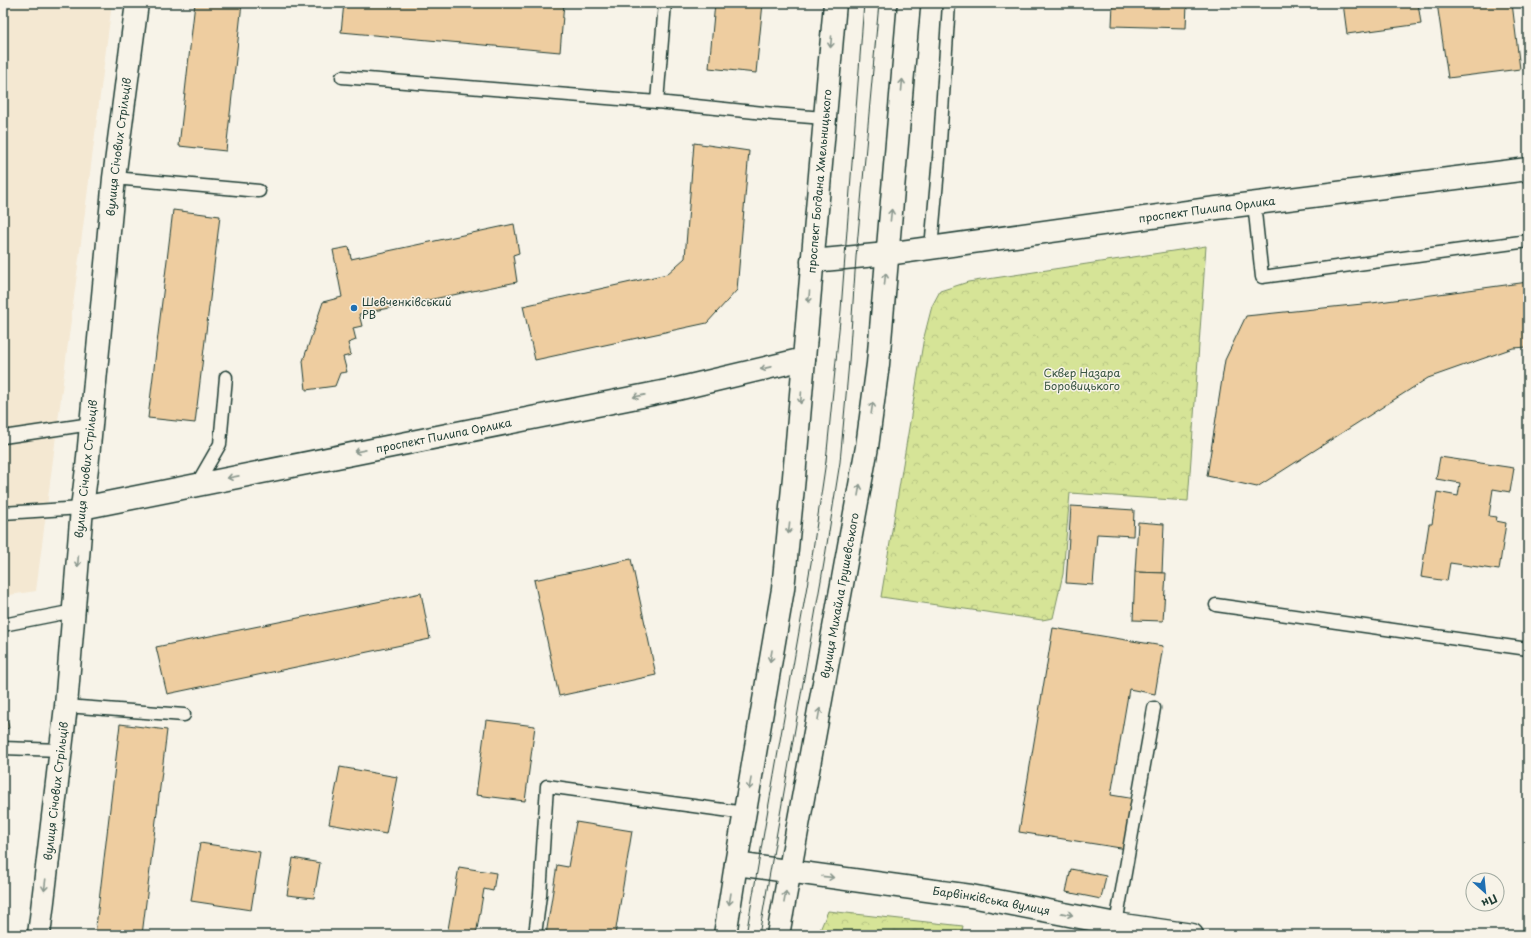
<svg xmlns="http://www.w3.org/2000/svg" width="1531" height="938" font-family="'Playpen Sans',sans-serif">
	<style>
		.built { fill: #f4e8d2 }
		.park { fill: url(#park-crowns); stroke: #7a9066 }
		.building { fill: #eecda0; stroke: #1f3d34 }
		.lines { fill: none; stroke-linecap: round; stroke-linejoin: round }
		.lane-casing { stroke: #1f3d34; stroke-width: 15 }
		.street-casing { stroke: #1f3d34; stroke-width: 25 }
		.secondary-casing { stroke: #1f3d34; stroke-width: 25 }
		.primary-casing { stroke: #1f3d34; stroke-width: 25 }
		.lane { stroke: #f7f3e8; stroke-width: 12 }
		.street { stroke: #f7f3e8; stroke-width: 22 }
		.secondary { stroke: #f7f3e8; stroke-width: 22 }
		.primary { stroke: #f7f3e8; stroke-width: 22 }
		.tram { stroke: #1f3d34; stroke-width: 1 }
		.oneway { stroke: #8b988e }
		.poi-dot { fill: #1f6fb2; stroke: #f7f3e8; stroke-width: 1.5 }
		.labels { text-anchor: middle; stroke-width: 3; stroke-linejoin: round; paint-order: stroke }
		.street-label { font-size: 11px; fill: #1f3d34; stroke: #f7f3e8 }
		.poi-label { font-size: 11px; fill: #1f3d34; stroke: #f7f3e8; text-anchor: start }
		.park-label { font-size: 11px; fill: #3a5643; stroke: #f7f3e8 }
	</style>
	<defs>
		<pattern id="park-crowns" width="20" height="18" patternUnits="userSpaceOnUse"><rect width="20" height="18" fill="#d6e497"/><path d="M2 6a3 3 0 1 1 6 0M12 15a3 3 0 1 1 6 0" fill="none" stroke="#b7c483"/></pattern>
	</defs>
	<rect width="100%" height="100%" fill="#f7f3e8"/>
	<filter id="ink" filterUnits="userSpaceOnUse"><feTurbulence type="fractalNoise" baseFrequency=".025" numOctaves="2"/><feDisplacementMap in="SourceGraphic" scale="8" xChannelSelector="R" yChannelSelector="G"/><feConvolveMatrix kernelMatrix="1 2 1 2 8 2 1 2 1" color-interpolation-filters="sRGB"/></filter>
	<g filter="url(#ink)">
		<path class="built" d="M3,3H112L36,591L3,596Z"/>
		<g class="park">
			<path d="M1206,246L1188,501L1070,493L1063,574L1053,618L1042,620L881,597L924,337L932,306L940,291L968,282Z"/>
			<path d="M828,911L963,926L961,935H818Z"/>
		</g>
		<g class="building">
			<path d="M195,3H242L226,151L179,146Z"/>
			<path d="M344,3H564L560,52L341,32Z"/>
			<path d="M715,3H763L756,73L709,68Z"/>
			<path d="M1113,3H1187L1186,28L1112,26Z"/>
			<path d="M1343,3H1418L1421,24L1347,34Z"/>
			<path d="M1437,3H1512L1520,69L1448,78Z"/>
			<path d="M694,143L749,151L737,290L707,323L535,360L523,306L667,274L685,258Z"/>
			<path d="M173,210L220,216L195,423L148,418Z"/>
			<path d="M514,224L519,253L513,255L517,282L359,314L362,326L353,328L356,340L348,343L351,355L343,357L347,372L340,373L335,386L306,390L303,361L323,302L342,297L333,250L349,247L351,259Z"/>
			<path d="M1528,282V347L1513,348L1428,378L1257,487L1207,476L1225,360L1246,316L1372,303Z"/>
			<path d="M1440,457L1514,468L1510,492L1493,489L1489,516L1497,517L1496,521L1506,523L1499,570L1450,563L1447,581L1421,577L1429,524H1432L1437,492L1458,496L1460,483L1436,479Z"/>
			<path d="M1071,506L1134,510L1133,536L1097,534L1093,585L1066,583Z"/>
			<path d="M1138,522L1164,524L1162,573L1135,572Z"/>
			<path d="M631,559L656,675L559,696L534,580Z"/>
			<path d="M1135,572L1166,573L1163,621L1133,620Z"/>
			<path d="M421,593L430,639L167,694L156,647Z"/>
			<path d="M1053,628L1163,646L1155,694L1129,689L1111,795L1135,799L1127,849L1019,832Z"/>
			<path d="M3,700L9,728L3,730Z"/>
			<path d="M486,720L535,726L525,801L476,795Z"/>
			<path d="M120,724L167,730L142,935H95Z"/>
			<path d="M340,767L397,777L386,834L329,824Z"/>
			<path d="M576,822L632,831L615,935H546L557,865L568,867Z"/>
			<path d="M200,843L260,852L251,910L191,901Z"/>
			<path d="M293,858L320,863L314,898L287,895Z"/>
			<path d="M459,867L496,873L493,891L484,889L476,935H447Z"/>
			<path d="M1071,869L1106,876L1101,899L1066,892Z"/>
		</g>
		<g class="lines">
			<g class="lane-casing">
				<g id="lane">
					<path d="M342,77L657,102L665,3"/>
					<path d="M657,102L774,114L824,118"/>
					<path d="M114,178L259,191"/>
					<path d="M1254,203L1262,277L1528,241"/>
					<path d="M931,248L939,158L949,3"/>
					<path d="M3,437L91,424"/>
					<path d="M197,484L220,444L226,377"/>
					<path d="M3,513L82,508"/>
					<path d="M1216,605L1528,649"/>
					<path d="M3,625L74,611"/>
					<path d="M66,706L184,715"/>
					<path d="M3,748L60,750"/>
					<path d="M1116,924L1154,708"/>
					<path d="M535,935L540,895L547,786L745,813"/>
				</g>
			</g>
			<g class="street-casing">
				<path id="street" d="M725,935L736,864"/>
			</g>
			<g class="secondary-casing">
				<g id="secondary">
					<path id="s1" d="M887,254L1209,209L1528,169"/>
					<path id="s2" d="M804,359L794,477L783,589L736,864L971,896L1116,924L1192,935"/>
					<path id="s3" d="M82,508L87,468L114,178L137,3"/>
				</g>
			</g>
			<g class="primary-casing">
				<g id="primary">
					<path d="M812,261L887,254"/>
					<path id="s4" d="M39,935L66,706L82,508L677,389L804,359L835,3"/>
					<path id="s5" d="M778,935L867,447L878,364L909,3"/>
				</g>
			</g>
			<use href="#lane" class="lane"/>
			<use href="#street" class="street"/>
			<use href="#secondary" class="secondary"/>
			<use href="#primary" class="primary"/>
			<g class="tram">
				<path d="M746,935L811,563L826,461L841,310L864,3"/>
				<path d="M759,935L824,563L840,462L849,362L856,257L879,3"/>
			</g>
		</g>
		<defs><path id="oneway-shaft" d="M-6 0H5M1.5-3L5.5 0L1.5 3" fill="none" stroke-width="1.6" stroke-linecap="round" stroke-linejoin="round"/></defs>
		<g class="oneway">
			<use href="#oneway-shaft" transform="translate(831 42) rotate(95)"/>
			<use href="#oneway-shaft" transform="translate(902 85) rotate(-85)"/>
			<use href="#oneway-shaft" transform="translate(891 215) rotate(-84)"/>
			<use href="#oneway-shaft" transform="translate(885 279) rotate(-85)"/>
			<use href="#oneway-shaft" transform="translate(809 297) rotate(95)"/>
			<use href="#oneway-shaft" transform="translate(766 368) rotate(167)"/>
			<use href="#oneway-shaft" transform="translate(639 396) rotate(169)"/>
			<use href="#oneway-shaft" transform="translate(801 398) rotate(94)"/>
			<use href="#oneway-shaft" transform="translate(872 408) rotate(-82)"/>
			<use href="#oneway-shaft" transform="translate(360 451) rotate(169)"/>
			<use href="#oneway-shaft" transform="translate(233 477) rotate(169)"/>
			<use href="#oneway-shaft" transform="translate(859 490) rotate(-80)"/>
			<use href="#oneway-shaft" transform="translate(789 528) rotate(96)"/>
			<use href="#oneway-shaft" transform="translate(78 561) rotate(94)"/>
			<use href="#oneway-shaft" transform="translate(771 656) rotate(100)"/>
			<use href="#oneway-shaft" transform="translate(819 714) rotate(-80)"/>
			<use href="#oneway-shaft" transform="translate(750 784) rotate(100)"/>
			<use href="#oneway-shaft" transform="translate(828 877) rotate(6)"/>
			<use href="#oneway-shaft" transform="translate(45 885) rotate(97)"/>
			<use href="#oneway-shaft" transform="translate(785 897) rotate(-80)"/>
			<use href="#oneway-shaft" transform="translate(730 899) rotate(99)"/>
			<use href="#oneway-shaft" transform="translate(1067 914) rotate(11)"/>
		</g>
	</g>
	<circle class="poi-dot" cx="354" cy="308" r="4"/>
	<g class="labels">
		<g class="street-label">
			<text dy="4" stroke="none"><textPath href="#s3" startOffset="363">вулиця Січових Стрільців</textPath></text>
			<text dy="4" stroke="none"><textPath href="#s4" startOffset="1345">проспект Богдана Хмельницького</textPath></text>
			<text dy="4" stroke="none"><textPath href="#s1" startOffset="323">проспект Пилипа Орлика</textPath></text>
			<text dy="4" stroke="none"><textPath href="#s4" startOffset="798">проспект Пилипа Орлика</textPath></text>
			<text transform="translate(86 469) rotate(-84)" y="4">вулиця Січових Стрільців</text>
			<text dy="4" stroke="none"><textPath href="#s5" startOffset="345">вулиця Михайла Грушевського</textPath></text>
			<text dy="4" stroke="none"><textPath href="#s4" startOffset="145">вулиця Січових Стрільців</textPath></text>
			<text dy="4" stroke="none"><textPath href="#s2" startOffset="768">Барвінківська вулиця</textPath></text>
		</g>
		<g class="poi-label">
			<text x="362" y="306">Шевченківський<tspan x="362" dy="13">РВ</tspan></text>
		</g>
		<g class="park-label">
			<text x="1082" y="377">Сквер Назара<tspan x="1082" dy="13">Боровицького</tspan></text>
		</g>
	</g>
	<rect width="1531" height="938" fill="none" stroke="#f7f3e8" stroke-width="16"/>
	<rect x="8" y="8" width="1515" height="922" fill="none" stroke="#1f3d34" stroke-width="1.5" filter="url(#ink)"/>
	<g transform="translate(1485 892) rotate(153)"><circle r="19" fill="#f7f3e8" stroke="#a1aaa0"/>
	<path d="M0-3L7 15L0 10L-7 15Z" fill="#1f6fb2"/>
	<text y="-6" font-size="11" font-weight="bold" text-anchor="middle" fill="#1f3d34">Пн</text>
	</g>
</svg>
